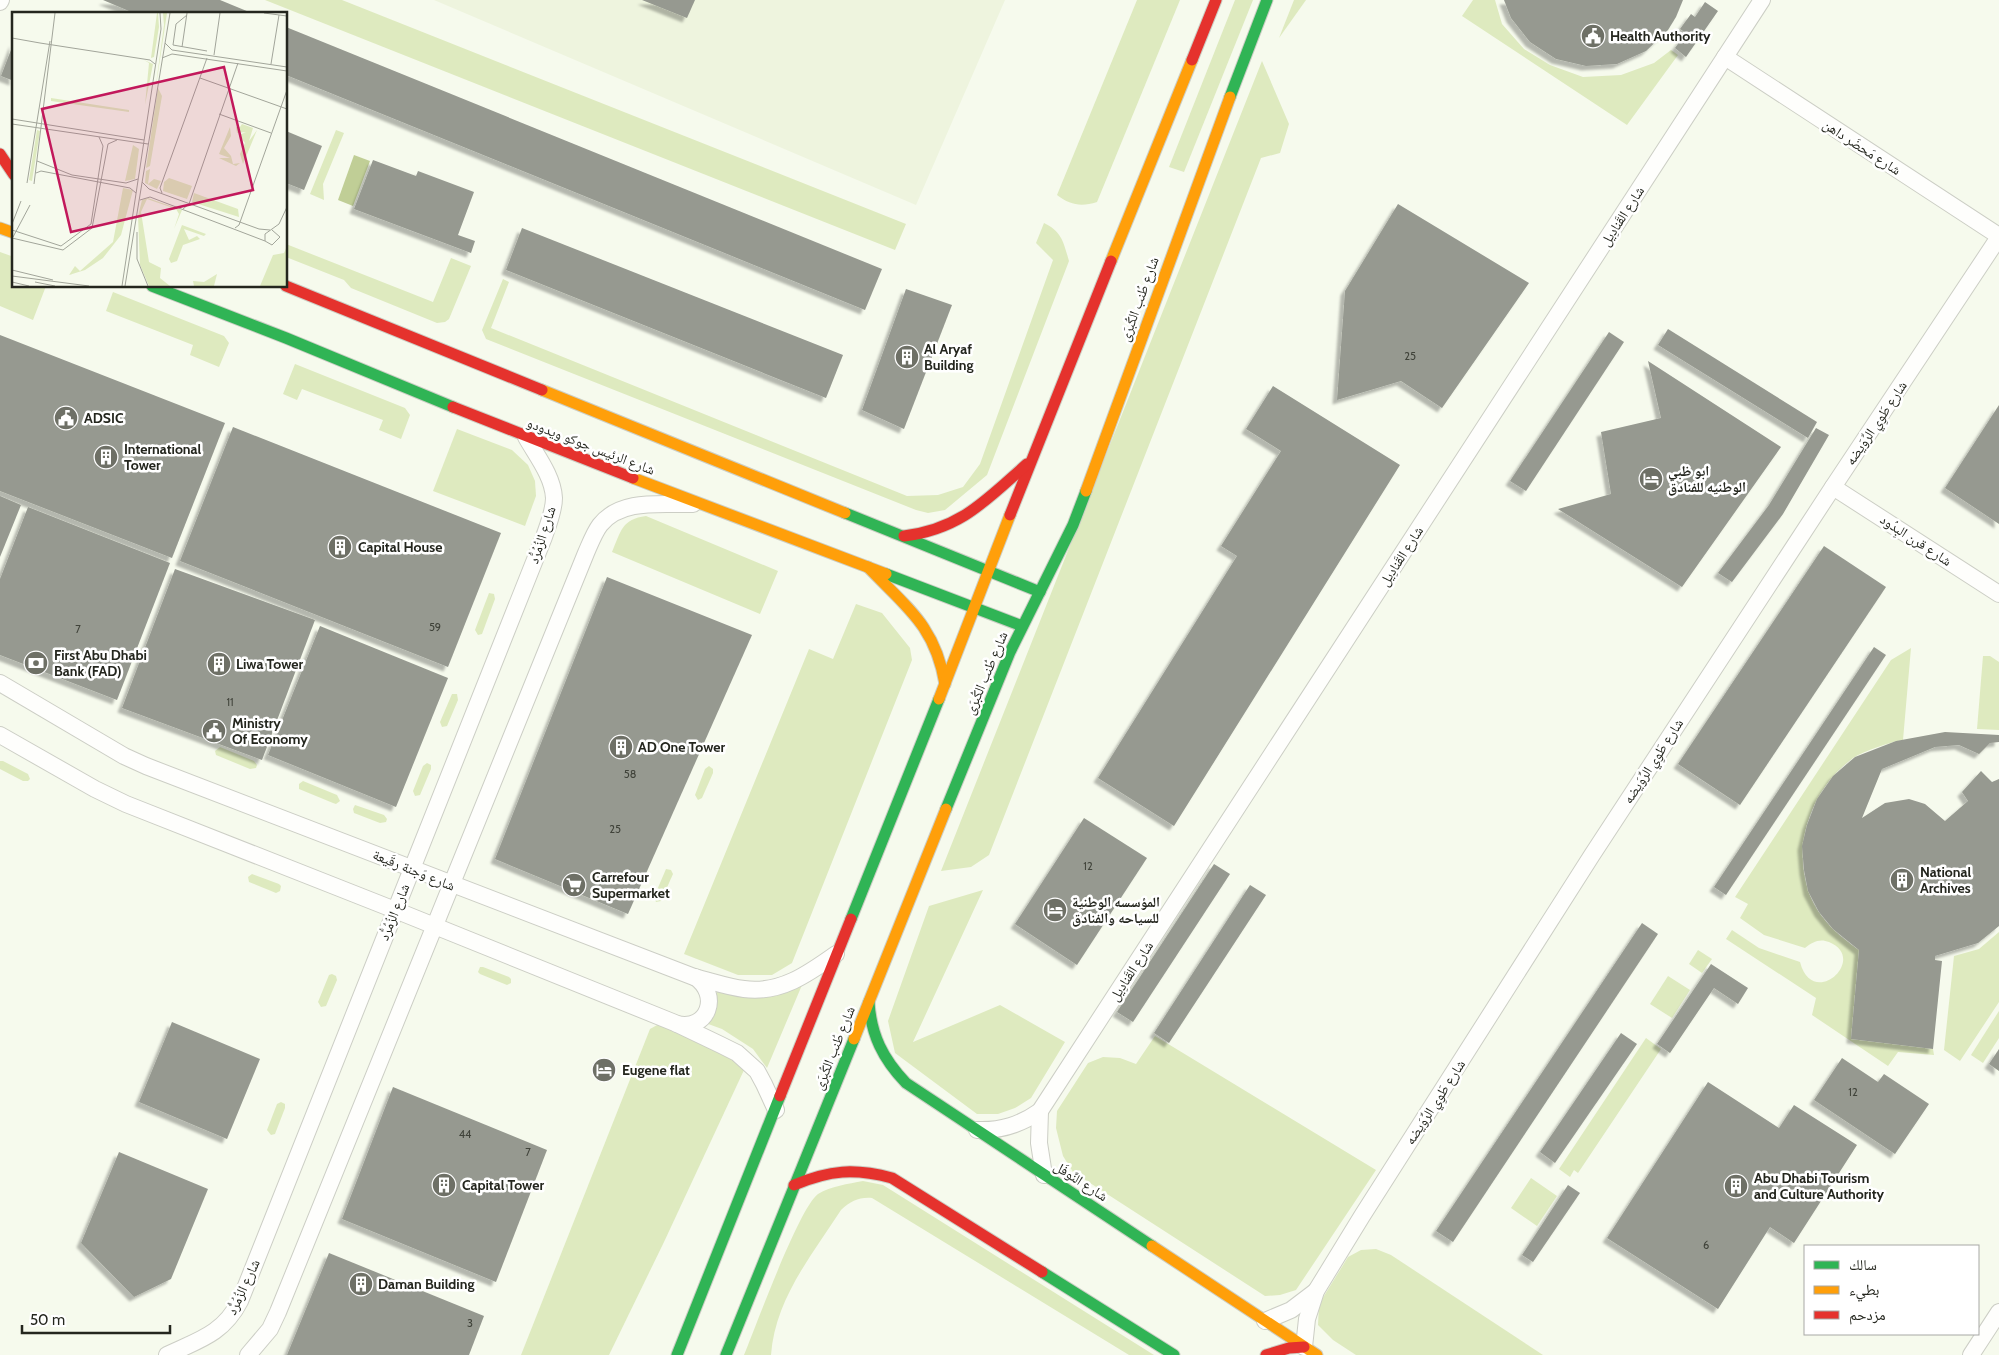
<svg xmlns="http://www.w3.org/2000/svg" width="1999" height="1355" font-family="Cabin,'Noto Naskh Arabic',sans-serif">
	<style>
		.built { fill: #eef4de }
		.green { fill: #deeabf }
		.water { fill: #c0ce96 }
		.building { fill: #969990; filter: url(#shadow) }
		.lines { fill: none; stroke-linecap: round; stroke-linejoin: round }
		.street-casing { stroke: #cccec5; stroke-width: 18 }
		.fast-casing { stroke: #cccec5; stroke-width: 13 }
		.slow-casing { stroke: #cccec5; stroke-width: 13 }
		.jam-casing { stroke: #cccec5; stroke-width: 13 }
		.street { stroke: #fefefc; stroke-width: 16 }
		.fast { stroke: #30b455; stroke-width: 11 }
		.slow { stroke: #ff9f0a; stroke-width: 11 }
		.jam { stroke: #e5322d; stroke-width: 11 }
		.labels { text-anchor: middle; stroke-width: 5; stroke-linejoin: round; paint-order: stroke }
		.number-label { font-size: 11px; fill: #40433a }
		.poi-label { font-size: 14px; font-weight: bold; fill: #24261e; stroke: #fff; text-anchor: start }
		.street-label { font-size: 14px; fill: #24261e; stroke: #fff }
		.inset-road { fill: none; stroke: #a2a59a; stroke-width: 1 }
		.view { fill: #c2185b; fill-opacity: 0.15; stroke: #c2185b; stroke-width: 2.5 }
		.inset-edge { fill: none; stroke: #24261e; stroke-width: 2.5 }
	</style>
	<defs>
		<filter id="shadow"><feDropShadow dx="-4.5" dy="4.5" stdDeviation="1" flood-color="#0004"/></filter>
	</defs>
	<rect width="100%" height="100%" fill="#f6faed"/>
	<path class="built" d="M434,0H1005L916,205Z"/>
	<g class="green">
		<path d="M265,0H342L906,224L895,250Z"/>
		<path d="M1137,0H1180L1097,202C1081,207 1070,205 1057,195Z"/>
		<path d="M1235,0H1253L1184,172L1169,167Z"/>
		<path d="M1294,0H1306L1279,38Z"/>
		<path d="M1473,0H1495L1502,24L1524,49L1550,65L1583,77L1621,75L1654,63L1671,50L1678,55L1627,125L1462,16Z"/>
		<path d="M1262,61L1289,124L1280,153L1261,158L989,855L971,867L941,871Z"/>
		<path d="M336,130L344,133L323,184L324,200L310,194Z"/>
		<path d="M1044,223C1062,231 1064,244 1069,261L987,475L945,510L928,513L916,510L486,339L482,330L503,279L509,282L491,328L907,496L938,495L963,487L980,464L1053,260L1036,243Z"/>
		<path d="M286,244L433,302L451,258L471,266L449,319L445,322L437,323L351,288L344,280L286,257Z"/>
		<path d="M0,252L14,257V286H46L33,320L0,306Z"/>
		<path d="M113,292L224,336L229,343L219,367L190,355L193,345L106,311Z"/>
		<path d="M295,364L405,408L410,415L401,439L379,430L383,420L302,389L297,400L283,394Z"/>
		<path d="M457,429L512,450L528,465L535,481L536,496L525,526L433,491Z"/>
		<path d="M646,516L778,571L760,614L612,552C621,531 622,519 646,516Z"/>
		<path d="M489,593L494,594L495,599L482,634L478,635L475,630Z"/>
		<path d="M856,604L882,613L910,648L912,660L792,963L772,975H738L684,954L809,649L833,659Z"/>
		<path d="M1911,648L1903,740C1890,742 1864,751 1853,758C1813,787 1792,842 1808,890C1816,916 1837,935 1859,950L1851,1039L1933,1049L1934,1055L1898,1052L1888,1066L1812,1015L1816,998L1726,939L1732,930L1759,948L1800,962C1813,1011 1869,958 1829,942C1820,938 1812,942 1805,948L1764,935L1740,918L1748,904L1735,897L1891,660Z"/>
		<path d="M1983,656H1990L1999,662V730L1977,729Z"/>
		<path d="M452,694H457L458,700L447,726L442,727L440,722Z"/>
		<path d="M220,747L254,761L257,765L256,768L250,769L216,755L215,751Z"/>
		<path d="M0,761H3L28,774L30,779L28,781H23L0,769Z"/>
		<path d="M427,763L431,765V769L420,795L415,796L413,791L423,766Z"/>
		<path d="M709,766L713,769V773L702,798L698,800L695,795L705,769Z"/>
		<path d="M303,781L337,795L340,801L336,804L333,803L299,789V784Z"/>
		<path d="M355,805L384,815L387,819L386,822L380,823L354,813L353,809Z"/>
		<path d="M666,869L671,870L673,874L661,901L656,902L654,897Z"/>
		<path d="M252,874L279,884L281,886L280,891L276,893L249,882L248,877Z"/>
		<path d="M983,890L913,1042L1000,1005L1065,1042L1031,1098L1015,1108L998,1114H977L895,1053L888,1021L929,906Z"/>
		<path d="M1999,932V1002L1960,1061L1944,1050L1954,956L1979,949Z"/>
		<path d="M1698,950L1712,959L1702,973L1689,964Z"/>
		<path d="M480,967H483L509,977L511,979V983L507,985L480,974L478,972Z"/>
		<path d="M332,974L336,976L337,980L326,1006L321,1007L318,1002L329,975Z"/>
		<path d="M1668,976L1690,990L1672,1018L1650,1004Z"/>
		<path d="M802,985L767,1068L753,1049L722,1029L700,1021C711,1011 720,1005 716,988L731,993L775,996Z"/>
		<path d="M1999,1011V1038L1983,1063L1971,1055Z"/>
		<path d="M659,1024L731,1058L744,1070L664,1242L609,1355H521L650,1029Z"/>
		<path d="M1155,1036L1376,1170L1296,1290L1280,1295L1265,1296L1073,1172L1063,1156L1056,1128L1057,1111L1088,1063L1103,1057L1120,1058L1136,1064Z"/>
		<path d="M1646,1038L1661,1049L1578,1173L1574,1170L1570,1177L1559,1169Z"/>
		<path d="M281,1102L285,1104V1108L275,1134L271,1135L267,1130L277,1104Z"/>
		<path d="M1531,1178L1557,1196L1537,1226L1511,1208Z"/>
		<path d="M863,1181L883,1185L1154,1355H1129L872,1198C859,1197 851,1201 841,1210C812,1255 775,1299 771,1355H744C756,1326 799,1208 818,1194C831,1186 848,1184 863,1181Z"/>
		<path d="M1376,1249L1391,1255L1543,1355H1356L1333,1340L1318,1325L1319,1304L1348,1257L1361,1250Z"/>
	</g>
	<path class="water" d="M354,155L370,161L353,206L338,200Z"/>
	<g class="building">
		<path d="M103,0H220L254,14H136Z"/>
		<path d="M642,0H695L687,18Z"/>
		<path d="M1504,0H1683L1676,17L1668,30L1646,51L1617,64L1586,66L1556,59L1530,42L1511,18Z"/>
		<path d="M1705,2L1718,11L1686,57L1675,48L1686,33L1680,29L1691,14L1695,17Z"/>
		<path d="M286,27L882,269L865,310L286,75Z"/>
		<path d="M14,42V81L1,76Z"/>
		<path d="M286,131L322,146L304,190L286,183Z"/>
		<path d="M373,160L416,176L418,171L474,192L458,235L475,241L471,253L354,209Z"/>
		<path d="M1398,204L1529,283L1442,408L1401,381L1337,400L1345,291Z"/>
		<path d="M522,228L843,355L826,398L506,270Z"/>
		<path d="M906,289L952,305L904,429L862,410Z"/>
		<path d="M1668,329L1817,422L1808,438L1658,345Z"/>
		<path d="M1609,332L1624,342L1526,491L1510,481Z"/>
		<path d="M0,335L225,423L172,558L0,491Z"/>
		<path d="M1648,361L1781,447L1682,587L1558,509L1611,494L1601,432L1661,418Z"/>
		<path d="M1273,386L1400,465L1174,826L1098,778L1237,556L1221,546L1281,451L1246,429Z"/>
		<path d="M1999,405V524L1945,488Z"/>
		<path d="M233,427L501,533L448,667L180,561Z"/>
		<path d="M1816,428L1829,435L1783,514L1732,582L1718,573L1769,505Z"/>
		<path d="M0,496L21,505L0,557Z"/>
		<path d="M28,507L170,563L117,700L0,655V579Z"/>
		<path d="M1824,546L1886,587L1740,805L1678,764Z"/>
		<path d="M175,569L315,620L262,760L122,708Z"/>
		<path d="M607,577L752,635L628,914L495,859Z"/>
		<path d="M320,626L448,678L396,807L268,755Z"/>
		<path d="M1874,647L1886,655L1726,895L1714,887Z"/>
		<path d="M1945,732L1999,735V742L1990,743L1979,754L1959,745L1935,747L1882,769L1862,818L1885,803L1909,799L1925,804L1945,821L1968,801L1962,792L1981,771L1992,782L1999,779V926L1978,943L1935,956V960L1942,961L1933,1049L1851,1039L1859,950L1833,929L1819,912L1808,891L1804,870L1802,846L1807,825L1817,799L1833,776L1855,757L1896,741Z"/>
		<path d="M1084,818L1147,858L1077,965L1015,924Z"/>
		<path d="M1214,864L1230,874L1133,1022L1117,1012Z"/>
		<path d="M1250,885L1266,895L1169,1043L1154,1033Z"/>
		<path d="M1642,923L1658,934L1453,1242L1436,1231Z"/>
		<path d="M1711,964L1748,988L1738,1004L1714,988L1670,1053L1657,1044Z"/>
		<path d="M172,1022L260,1059L227,1139L139,1102Z"/>
		<path d="M1621,1033L1637,1044L1555,1163L1540,1152Z"/>
		<path d="M1999,1049V1071L1989,1064Z"/>
		<path d="M1842,1058L1878,1082L1884,1074L1929,1104L1895,1154L1814,1100Z"/>
		<path d="M1708,1082L1779,1128L1794,1105L1857,1145L1794,1243L1770,1227L1718,1309L1607,1238Z"/>
		<path d="M393,1087L547,1150L496,1282L342,1219Z"/>
		<path d="M119,1152L208,1189L171,1279L134,1297L81,1243Z"/>
		<path d="M1568,1185L1580,1193L1533,1262L1522,1255Z"/>
		<path d="M329,1253L484,1316L469,1355H287Z"/>
	</g>
	<g class="lines">
		<g class="street-casing">
			<g id="street">
				<path d="M0,2L1,0"/>
				<path d="M1725,57L1999,236"/>
				<path d="M1833,487L1999,594"/>
				<path d="M0,683L124,756L146,766L694,977C711,981 727,987 744,989C780,994 808,974 836,954"/>
				<path d="M0,735L95,789L126,804L395,910L675,1023L721,1045L737,1053L757,1071L764,1084L776,1110"/>
				<path d="M677,1024C708,1031 721,995 695,977"/>
				<path d="M1040,1111L1039,1143L1044,1175"/>
				<path d="M977,1130C1001,1131 1020,1125 1040,1111L1762,0"/>
				<path d="M1265,1321L1291,1310L1316,1291"/>
				<path d="M1304,1347L1307,1319L1316,1291L1362,1216L1592,855L1833,487L1999,237"/>
				<path d="M167,1355C199,1340 223,1334 240,1301L544,537C548,525 554,511 554,498C553,476 536,455 526,437"/>
				<path d="M248,1355L270,1329L278,1312L586,553C590,544 594,533 600,525C621,498 662,505 693,504"/>
				<path d="M1971,1355L1999,1312"/>
			</g>
		</g>
		<g class="fast-casing">
			<g id="fast">
				<path d="M1230,97L1267,0"/>
				<path d="M152,286L286,338L453,407"/>
				<path d="M845,513L1040,592"/>
				<path d="M886,574L1022,626"/>
				<path d="M946,809L1010,652L1073,525L1086,491"/>
				<path d="M851,919L939,699"/>
				<path d="M869,1002C871,1035 883,1059 906,1083L1152,1246"/>
				<path d="M1042,1272L1174,1355"/>
				<path d="M677,1355L780,1096"/>
				<path d="M726,1355L854,1039"/>
			</g>
		</g>
		<g class="slow-casing">
			<g id="slow">
				<path d="M0,228L14,233"/>
				<path d="M1111,261L1192,60"/>
				<path d="M542,390L845,513"/>
				<path d="M633,478L886,574"/>
				<path d="M1086,491L1230,97"/>
				<path d="M868,567C906,607 935,625 945,684"/>
				<path d="M939,699L1010,515"/>
				<path d="M854,1039L946,809"/>
				<path d="M1152,1246L1317,1355"/>
			</g>
		</g>
		<g class="jam-casing">
			<g id="jam">
				<path d="M1192,60L1216,0"/>
				<path d="M0,154L14,175"/>
				<path d="M286,286L542,390"/>
				<path d="M453,407L633,478"/>
				<path d="M1010,515L1111,261"/>
				<path d="M904,536C961,529 986,500 1027,464"/>
				<path d="M780,1096L851,919"/>
				<path d="M794,1185C830,1170 854,1168 892,1178L1042,1272"/>
				<path d="M1266,1355L1289,1348L1304,1347"/>
			</g>
		</g>
		<use href="#street" class="street"/>
		<use href="#fast" class="fast"/>
		<use href="#slow" class="slow"/>
		<use href="#jam" class="jam"/>
	</g>
	<defs>
		<g id="civic-disc" transform="scale(1.25)"><circle r="9.5" fill="#6e7066" stroke="#fff"/><path d="M-.6-6.5H3V-4.5H.6V-3L4-1V1h2V6H-6V1h2V-1L-.6-3ZM-1.2 2.5V6h2.4V2.5Z" fill="#fff"/></g>
		<g id="building-disc" transform="scale(1.25)"><circle r="9.5" fill="#6e7066" stroke="#fff"/><path d="M-4-6H4V6H1V3H-1V6H-4ZM-2.5-4.3h1.7v1.8h-1.7ZM.8-4.3h1.7v1.8H.8ZM-2.5-1h1.7V.8h-1.7ZM.8-1h1.7V.8H.8Z" fill="#fff"/></g>
		<g id="hotel-disc" transform="scale(1.25)"><circle r="9.5" fill="#6e7066" stroke="#fff"/><path d="M-6-4.5h1.5V1H6V5H4.5V3h-9V5H-6ZM-4 0a1.8 1.8 0 1 1 3.6 0ZM.5 0V-2.5h3Q6-2.5 6 0Z" fill="#fff"/></g>
		<g id="bank-disc" transform="scale(1.25)"><circle r="9.5" fill="#6e7066" stroke="#fff"/><path d="M-6-4H6V4H-6ZM0-2.3a2.3 2.3 0 1 0 0 4.6a2.3 2.3 0 1 0 0-4.6Z" fill="#fff"/></g>
		<g id="supermarket-disc" transform="scale(1.25)"><circle r="9.5" fill="#6e7066" stroke="#fff"/><path d="M-6-5.5h2.5l.6 2H6L4.5 2H-2.5L-4.4-4H-6ZM-1.5 3.2a1.3 1.3 0 1 0 .1 0ZM3 3.2a1.3 1.3 0 1 0 .1 0Z" fill="#fff"/></g>
	</defs>
	<g fill-rule="evenodd">
		<use href="#civic-disc" x="1593" y="36"/>
		<use href="#building-disc" x="907" y="357"/>
		<use href="#civic-disc" x="66" y="418"/>
		<use href="#building-disc" x="106" y="457"/>
		<use href="#hotel-disc" x="1651" y="479"/>
		<use href="#building-disc" x="340" y="547"/>
		<use href="#bank-disc" x="36" y="663"/>
		<use href="#building-disc" x="219" y="664"/>
		<use href="#civic-disc" x="214" y="731"/>
		<use href="#building-disc" x="621" y="747"/>
		<use href="#building-disc" x="1902" y="880"/>
		<use href="#supermarket-disc" x="574" y="885"/>
		<use href="#hotel-disc" x="1055" y="910"/>
		<use href="#hotel-disc" x="604" y="1070"/>
		<use href="#building-disc" x="444" y="1185"/>
		<use href="#building-disc" x="1736" y="1186"/>
		<use href="#building-disc" x="361" y="1284"/>
	</g>
	<g class="labels">
		<g class="number-label">
			<text x="1410" y="360">25</text>
			<text x="435" y="631">59</text>
			<text x="78" y="633">7</text>
			<text x="230" y="706">11</text>
			<text x="630" y="778">58</text>
			<text x="615" y="833">25</text>
			<text x="1088" y="870">12</text>
			<text x="1853" y="1096">12</text>
			<text x="465" y="1138">44</text>
			<text x="528" y="1156">7</text>
			<text x="1706" y="1249">6</text>
			<text x="470" y="1327">3</text>
		</g>
		<g class="poi-label">
			<text x="1610" y="41">Health Authority</text>
			<text x="924" y="354">Al Aryaf<tspan x="924" dy="16">Building</tspan></text>
			<text x="84" y="423">ADSIC</text>
			<text x="124" y="454">International<tspan x="124" dy="16">Tower</tspan></text>
			<text x="1668" y="476">ابو ظبي<tspan x="1668" dy="16">الوطنيه للفنادق</tspan></text>
			<text x="358" y="552">Capital House</text>
			<text x="54" y="660">First Abu Dhabi<tspan x="54" dy="16">Bank (FAD)</tspan></text>
			<text x="236" y="669">Liwa Tower</text>
			<text x="232" y="728">Ministry<tspan x="232" dy="16">Of Economy</tspan></text>
			<text x="638" y="752">AD One Tower</text>
			<text x="1920" y="877">National<tspan x="1920" dy="16">Archives</tspan></text>
			<text x="592" y="882">Carrefour<tspan x="592" dy="16">Supermarket</tspan></text>
			<text x="1072" y="907">المؤسسه الوطنية<tspan x="1072" dy="16">للسياحه والفنادق</tspan></text>
			<text x="622" y="1075">Eugene flat</text>
			<text x="1754" y="1183">Abu Dhabi Tourism<tspan x="1754" dy="16">and Culture Authority</tspan></text>
			<text x="462" y="1190">Capital Tower</text>
			<text x="378" y="1289">Daman Building</text>
		</g>
		<g class="street-label">
			<text transform="translate(1862 147) rotate(33)" y="5">شارع مَحضَر داهن</text>
			<text transform="translate(1622 216) rotate(-57)" y="5">شارع القَنادِيل</text>
			<text transform="translate(1139 299) rotate(-70)" y="5">شارع طُنب الكُبرَى</text>
			<text transform="translate(1876 423) rotate(-56)" y="5">شارع طَوِي الرِّوَيضه</text>
			<text transform="translate(591 446) rotate(21)" y="5">شارع الرئيس جوكو ويدودو</text>
			<text transform="translate(542 535) rotate(-72)" y="5">شارع الزُمُرُّد</text>
			<text transform="translate(1916 540) rotate(33)" y="5">شارع قرن البِدُود</text>
			<text transform="translate(1401 556) rotate(-57)" y="5">شارع القَنادِيل</text>
			<text transform="translate(986 673) rotate(-67)" y="5">شارع طُنب الكُبرَى</text>
			<text transform="translate(1653 761) rotate(-57)" y="5">شارع طَوِي الرِّوَيضه</text>
			<text transform="translate(414 870) rotate(22)" y="5">شارع وَجنة رقَيعة</text>
			<text transform="translate(394 912) rotate(-68)" y="5">شارع الزُمُرُّد</text>
			<text transform="translate(1131 971) rotate(-57)" y="5">شارع القَنادِيل</text>
			<text transform="translate(834 1048) rotate(-68)" y="5">شارع طُنب الكُبرَى</text>
			<text transform="translate(1435 1102) rotate(-57)" y="5">شارع طَوِي الرِّوَيضه</text>
			<text transform="translate(1081 1181) rotate(33)" y="5">شارع النَّوفَل</text>
			<text transform="translate(243 1287) rotate(-65)" y="5">شارع الزُمُرُّد</text>
		</g>
	</g>
	<g transform="translate(12 12)">
		<rect width="275" height="275" fill="#f6faed"/>
		<path d="M145,1H146L147,15L142,45L139,46ZM151,1H155L142,87L152,13ZM132,48L141,52L133,93L137,51ZM146,76L150,84L138,154L134,156ZM39,86L117,98V100L39,89ZM230,112L241,116L237,129L245,118L231,152L228,142L233,131L227,123L234,120L225,121L224,115H228ZM218,115L219,124L212,136L219,144L221,152L228,151L224,154L207,146H218L207,142ZM25,118L28,119L20,169L17,168ZM121,133L127,137L123,167L113,169ZM138,157L136,172L142,167L149,169L145,177L133,171L134,159ZM157,166L180,174L175,187L151,179L152,170ZM111,176L121,178L109,223L91,246L73,258L57,263L63,254L68,259L101,230ZM182,181L226,197L227,205L180,190ZM136,186L170,198L162,217L167,202L164,197L135,187L129,200L137,250L149,256L148,266L158,274H137L128,253L126,204L130,188ZM170,213L194,222L192,224L172,217L177,228L185,224L188,227L171,233L165,249L159,251L157,247ZM275,234V274H248L261,243L272,241ZM205,262L202,274H182L181,269L192,270Z" fill="#deeabf"/>
		<path class="inset-road" d="M252,1L275,4M175,3L164,12L161,33L195,39M0,26L28,31M28,31L138,48L143,52M153,31L160,38L275,55M170,35L175,1M202,43L208,1M150,46L160,42L275,59M259,52L267,3M188,66L275,97M207,102L259,121M0,107L132,128M0,112L136,132M25,149L60,163L114,171L126,167M24,161L29,159L118,176L124,181M130,170L137,177L247,217L258,218M15,171L38,29M22,172L43,1M150,181L148,176L195,46M128,188L138,185L253,229M171,197L177,192L226,51M0,212L9,189M223,216L227,213L275,78M0,218L49,234L79,212L91,134L87,125M260,218L268,225L260,233L253,229V222L267,212L275,195M125,220V247L136,274M1,225L18,193M0,226L51,238L80,216L96,132L105,128M0,258L41,268M0,264L77,274M0,270L17,274M23,270L43,274M110,274L149,17L148,1M113,274L158,1"/>
		<path class="view" d="M212,55L241,178L59,220L30,97Z"/>
		<rect width="275" height="275" class="inset-edge"/>
	</g>
	<rect x="1804" y="1245" width="175" height="90" fill="#ffffff" stroke="#a7a8a5"/>
	<rect x="1814" y="1261" width="25" height="8" fill="#30b455" stroke="#a7a8a5"/>
	<text x="1849" y="1270" font-size="15" fill="#24261e">سالك</text>
	<rect x="1814" y="1286" width="25" height="8" fill="#ff9f0a" stroke="#a7a8a5"/>
	<text x="1849" y="1295" font-size="15" fill="#24261e">بطيء</text>
	<rect x="1814" y="1311" width="25" height="8" fill="#e5322d" stroke="#a7a8a5"/>
	<text x="1849" y="1320" font-size="15" fill="#24261e">مزدحم</text>
	<path d="M22 1325v8h148v-8" fill="none" stroke="#24261e" stroke-width="2.5"/>
	<text x="30" y="1325" font-size="15" fill="#24261e" stroke="#ffffff" stroke-width="4" paint-order="stroke">50 m</text>
</svg>
